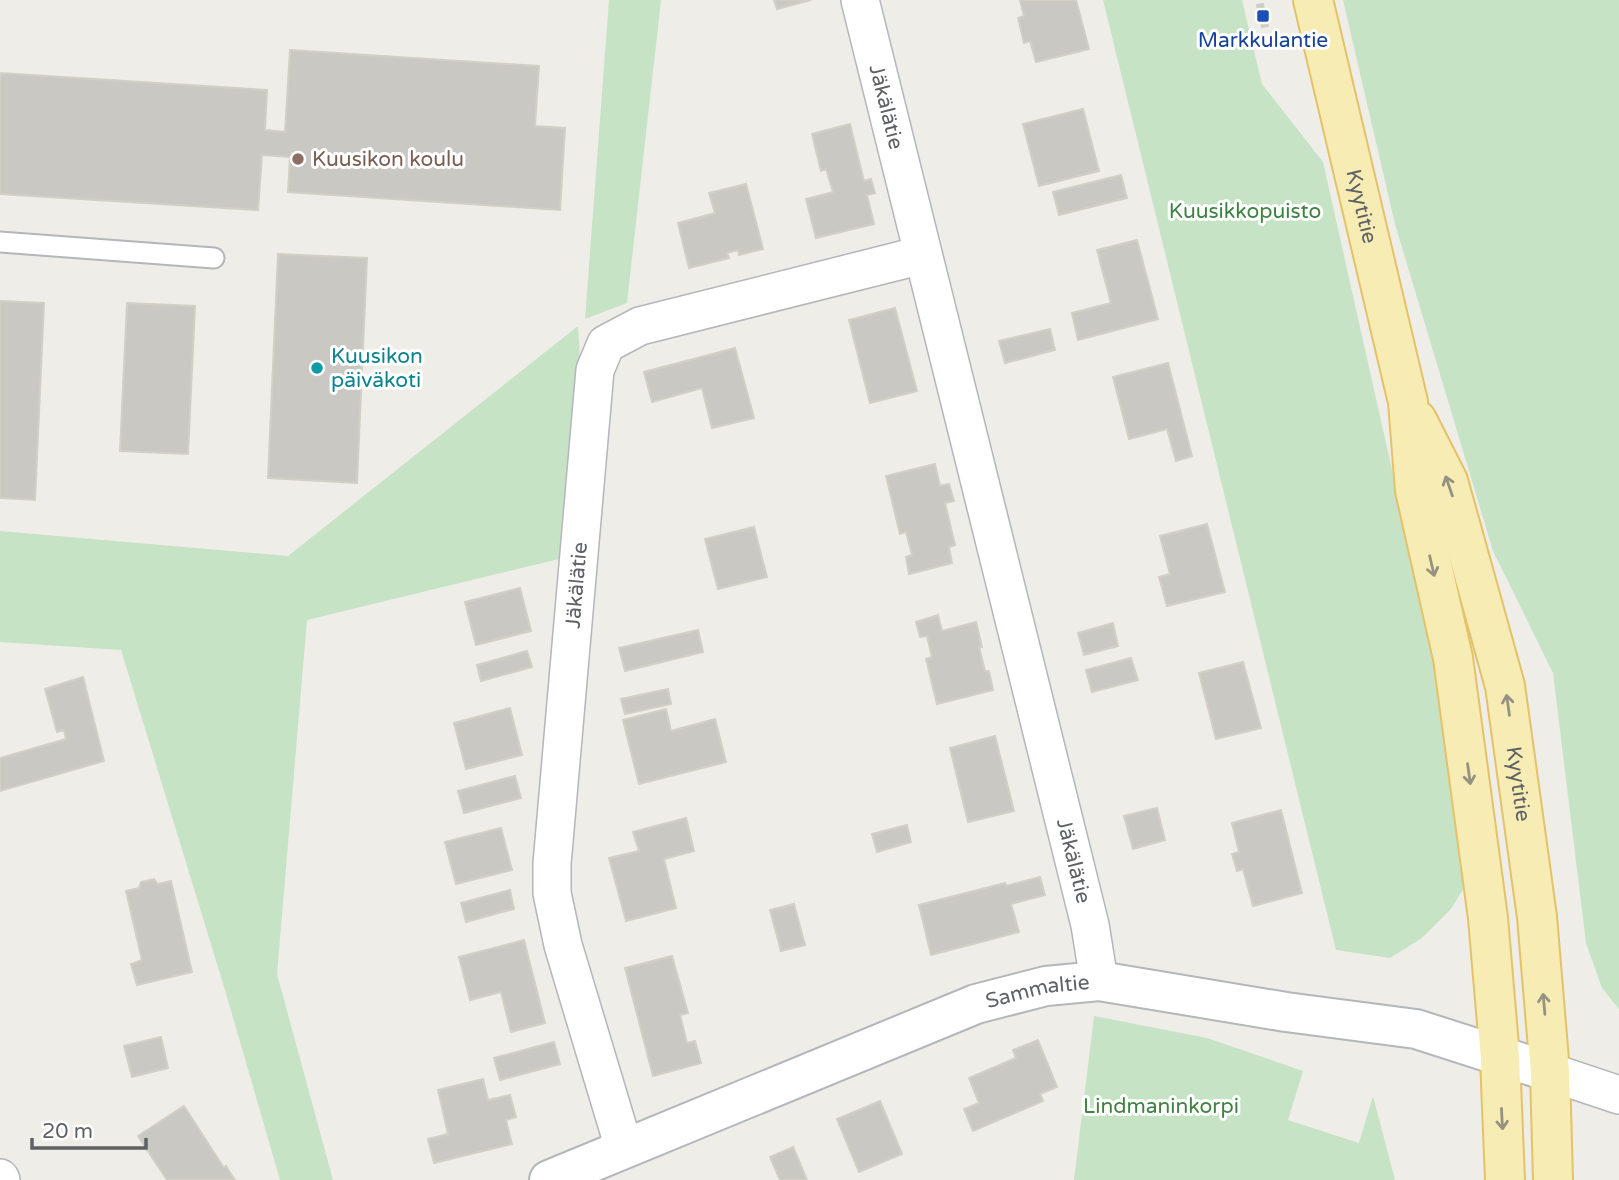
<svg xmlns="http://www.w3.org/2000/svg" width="1619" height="1180" font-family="'Varela Round',sans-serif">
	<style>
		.green { fill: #c6e3c6 }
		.building { fill: #cac8c3; stroke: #d3cfc5; stroke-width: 2 }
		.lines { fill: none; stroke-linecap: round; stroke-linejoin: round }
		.service-casing { stroke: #b3b6ba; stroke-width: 23 }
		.minor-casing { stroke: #b3b6ba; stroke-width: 40 }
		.tertiary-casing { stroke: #b3b6ba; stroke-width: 42 }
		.primary-casing { stroke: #e4c26a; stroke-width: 42 }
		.service { stroke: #fff; stroke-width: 19 }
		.minor { stroke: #fff; stroke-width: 37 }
		.tertiary { stroke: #fff; stroke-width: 38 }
		.primary { stroke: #f7ecb3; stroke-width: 38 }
		.oneway { stroke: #949280 }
		.transit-dot { fill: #1a4fb4; stroke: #fff; stroke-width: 2.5 }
		.education-dot { fill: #8d6e63; stroke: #fff; stroke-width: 2.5 }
		.culture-dot { fill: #0f9aa8; stroke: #fff; stroke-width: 2.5 }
		.labels { text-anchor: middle; stroke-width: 6; stroke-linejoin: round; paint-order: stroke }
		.transit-label { font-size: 21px; fill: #164399; stroke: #fff }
		.street-label { font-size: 21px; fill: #5e6165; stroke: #fff }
		.education-label { font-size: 21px; fill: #785e54; stroke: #fff; text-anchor: start }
		.park-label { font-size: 21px; fill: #3f8342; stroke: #fff }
		.culture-label { font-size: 21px; fill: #0d838f; stroke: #fff; text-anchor: start }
	</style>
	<rect width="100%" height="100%" fill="#efede7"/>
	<g class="green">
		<path d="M609,0H661L627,303L585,319Z"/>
		<path d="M1103,0H1242L1262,84L1323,162L1423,608L1453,772L1467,883L1451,909L1422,938L1390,958L1336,950Z"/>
		<path d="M1343,0H1619V1009L1602,988L1586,943L1553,673L1493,551L1395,224Z"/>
		<path d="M578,326L580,359L573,398L559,559L307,620L277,974L333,1180H280L225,990L121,650L0,642V531L288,556Z"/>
		<path d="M1094,1016L1207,1038L1303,1071L1288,1120L1359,1143L1373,1096L1395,1180H1074Z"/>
	</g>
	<g class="building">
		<path d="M774,0H811L777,9Z"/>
		<path d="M1020,0H1076L1089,49L1036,62L1030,41L1024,43L1018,18L1024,16Z"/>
		<path d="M1263,4L1268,26L1262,27L1257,5Z"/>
		<path d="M290,50L539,66L535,126L565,128L560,210L288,192L290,157L262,155L258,210L0,194V73L267,90L265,130L285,132Z"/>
		<path d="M1083,109L1099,171L1039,186L1023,124Z"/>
		<path d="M850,124L864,181L871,179L875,193L867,195L874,224L816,238L806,199L833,192L826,169L821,171L812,134Z"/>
		<path d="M1121,175L1127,198L1059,215L1053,192Z"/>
		<path d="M746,184L763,249L739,255L738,250L727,253L729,258L689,268L678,223L715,213L709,193Z"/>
		<path d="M1137,240L1158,319L1078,340L1072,313L1111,303L1097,250Z"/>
		<path d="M278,254L367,258L357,483L268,478Z"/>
		<path d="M0,301L44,303L35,500L0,498Z"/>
		<path d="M127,303L195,306L188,454L120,451Z"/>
		<path d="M895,308L917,391L870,403L849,320Z"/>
		<path d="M1050,329L1055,350L1005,363L999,341Z"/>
		<path d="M735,348L754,418L712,428L702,388L652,402L644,372Z"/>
		<path d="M1168,363L1192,456L1176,461L1167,429L1129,439L1113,377Z"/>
		<path d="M935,464L940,486L949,484L954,501L945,503L955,545L949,547L952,563L909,574L906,557L912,555L906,532L900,534L886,476Z"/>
		<path d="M1207,524L1225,592L1167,606L1159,577L1170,574L1160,536Z"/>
		<path d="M754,527L767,577L718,589L705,539Z"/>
		<path d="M520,588L531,631L476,645L465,602Z"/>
		<path d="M938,615L942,631L976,622L982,647H979L985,671H989L993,690L937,704L926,659L932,657L927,636L920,637L916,622Z"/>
		<path d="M1113,623L1118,646L1084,655L1078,633Z"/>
		<path d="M698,630L703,652L625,671L619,648Z"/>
		<path d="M527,651L532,667L481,681L477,665Z"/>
		<path d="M1131,658L1138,680L1092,692L1086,670Z"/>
		<path d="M1243,662L1261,728L1216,739L1199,673Z"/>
		<path d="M83,677L104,761L0,791V758L66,739L64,730L57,732L45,689Z"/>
		<path d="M668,689L671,704L625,714L621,699Z"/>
		<path d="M510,708L522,755L466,769L454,723Z"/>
		<path d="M666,709L671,731L715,719L726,762L639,784L623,720Z"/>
		<path d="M995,736L1014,811L968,822L950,748Z"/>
		<path d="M515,776L521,798L464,813L458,791Z"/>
		<path d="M1157,808L1165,840L1133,849L1124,816Z"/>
		<path d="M1281,810L1302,893L1253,906L1243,869L1237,871L1232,854L1239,852L1232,823Z"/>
		<path d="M686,818L694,851L664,859L676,908L626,921L609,858L639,851L633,832Z"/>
		<path d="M907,825L911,842L877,852L872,834Z"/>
		<path d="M501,828L512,870L456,884L445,842Z"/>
		<path d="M1040,877L1045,895L1011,904L1019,932L931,955L919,905L1005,883L1006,886Z"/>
		<path d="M154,879L158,884L171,881L192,972L137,985L131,964L142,960L126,891L139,888L141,882Z"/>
		<path d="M510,890L514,909L466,922L461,903Z"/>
		<path d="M794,904L805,945L781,951L770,910Z"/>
		<path d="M524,940L545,1023L511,1032L501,992L470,1000L459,957Z"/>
		<path d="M672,956L688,1013L680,1015L687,1043L695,1041L701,1063L653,1076L625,968Z"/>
		<path d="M161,1037L168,1068L132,1077L124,1046Z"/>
		<path d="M1038,1040L1057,1087L1040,1094L1043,1101L973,1131L964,1109L979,1103L969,1078L1016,1058L1013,1050Z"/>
		<path d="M554,1042L560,1064L500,1080L494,1058Z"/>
		<path d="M483,1079L488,1100L510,1095L516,1117L506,1120L512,1144L434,1163L428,1139L448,1134L438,1090Z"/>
		<path d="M880,1101L902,1154L859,1172L837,1119Z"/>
		<path d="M184,1106L224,1168L226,1166L235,1180H167L138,1136Z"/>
		<path d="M793,1147L807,1180H780L770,1157Z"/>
	</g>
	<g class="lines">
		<g class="service-casing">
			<path id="service" d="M0,242L214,258"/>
		</g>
		<g class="minor-casing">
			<g id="minor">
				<path id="s1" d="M860,0L1090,925L1099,981"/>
				<path d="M1550,1072L1619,1095"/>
				<path id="s2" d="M624,1148L563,945L552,893V864L595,370L606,344L640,326L922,255"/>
				<path d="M0,1178L1,1180"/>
			</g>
		</g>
		<g class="tertiary-casing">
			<g id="tertiary">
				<path id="s3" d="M549,1180L976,1004L1046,986L1099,981L1286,1012L1416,1029L1550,1072"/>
			</g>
		</g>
		<g class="primary-casing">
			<g id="primary">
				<path id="s4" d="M1313,0L1408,402L1415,490L1453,658L1488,918L1500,1058L1505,1180"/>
				<path id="s5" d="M1417,420L1448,481L1505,686L1537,917L1550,1072L1553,1180"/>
			</g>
		</g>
		<use href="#service" class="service"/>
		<use href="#minor" class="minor"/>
		<use href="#tertiary" class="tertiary"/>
		<use href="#primary" class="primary"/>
	</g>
	<defs><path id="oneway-shaft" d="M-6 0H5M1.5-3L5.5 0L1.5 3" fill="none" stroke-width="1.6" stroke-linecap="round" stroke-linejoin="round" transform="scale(1.75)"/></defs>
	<g class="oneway">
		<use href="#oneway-shaft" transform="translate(1449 486) rotate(-109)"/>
		<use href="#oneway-shaft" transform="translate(1432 566) rotate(77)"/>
		<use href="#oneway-shaft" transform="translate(1508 705) rotate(-98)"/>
		<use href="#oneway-shaft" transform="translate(1469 774) rotate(82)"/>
		<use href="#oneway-shaft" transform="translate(1544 1004) rotate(-95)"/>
		<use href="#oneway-shaft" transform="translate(1502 1119) rotate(87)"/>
	</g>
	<rect class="transit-dot" x="1256" y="9" width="14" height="14" rx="3.5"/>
	<circle class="education-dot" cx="298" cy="159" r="7"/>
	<circle class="culture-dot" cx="317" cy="368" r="7"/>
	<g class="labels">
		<g class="transit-label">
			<text x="1263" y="47">Markkulantie</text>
		</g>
		<g class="street-label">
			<text dy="7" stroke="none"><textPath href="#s1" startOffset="110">Jäkälätie</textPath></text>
			<text dy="7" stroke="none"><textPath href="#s4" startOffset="212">Kyytitie</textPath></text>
			<text dy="7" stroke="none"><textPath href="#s2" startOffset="574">Jäkälätie</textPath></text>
			<text dy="7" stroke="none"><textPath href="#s5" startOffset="380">Kyytitie</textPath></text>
			<text dy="7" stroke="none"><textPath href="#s1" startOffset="887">Jäkälätie</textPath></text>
			<text dy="7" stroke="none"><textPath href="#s3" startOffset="525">Sammaltie</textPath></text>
		</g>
		<g class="education-label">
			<text x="312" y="166">Kuusikon koulu</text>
		</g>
		<g class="park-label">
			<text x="1245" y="218">Kuusikkopuisto</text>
			<text x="1161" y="1113">Lindmaninkorpi</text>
		</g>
		<g class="culture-label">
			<text x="331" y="363">Kuusikon<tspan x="331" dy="24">päiväkoti</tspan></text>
		</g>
	</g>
	<path d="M32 1138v10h114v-10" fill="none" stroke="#5e6165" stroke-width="3.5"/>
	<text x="42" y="1138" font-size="21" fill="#5e6165" stroke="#ffffff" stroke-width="5" paint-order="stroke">20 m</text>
</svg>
